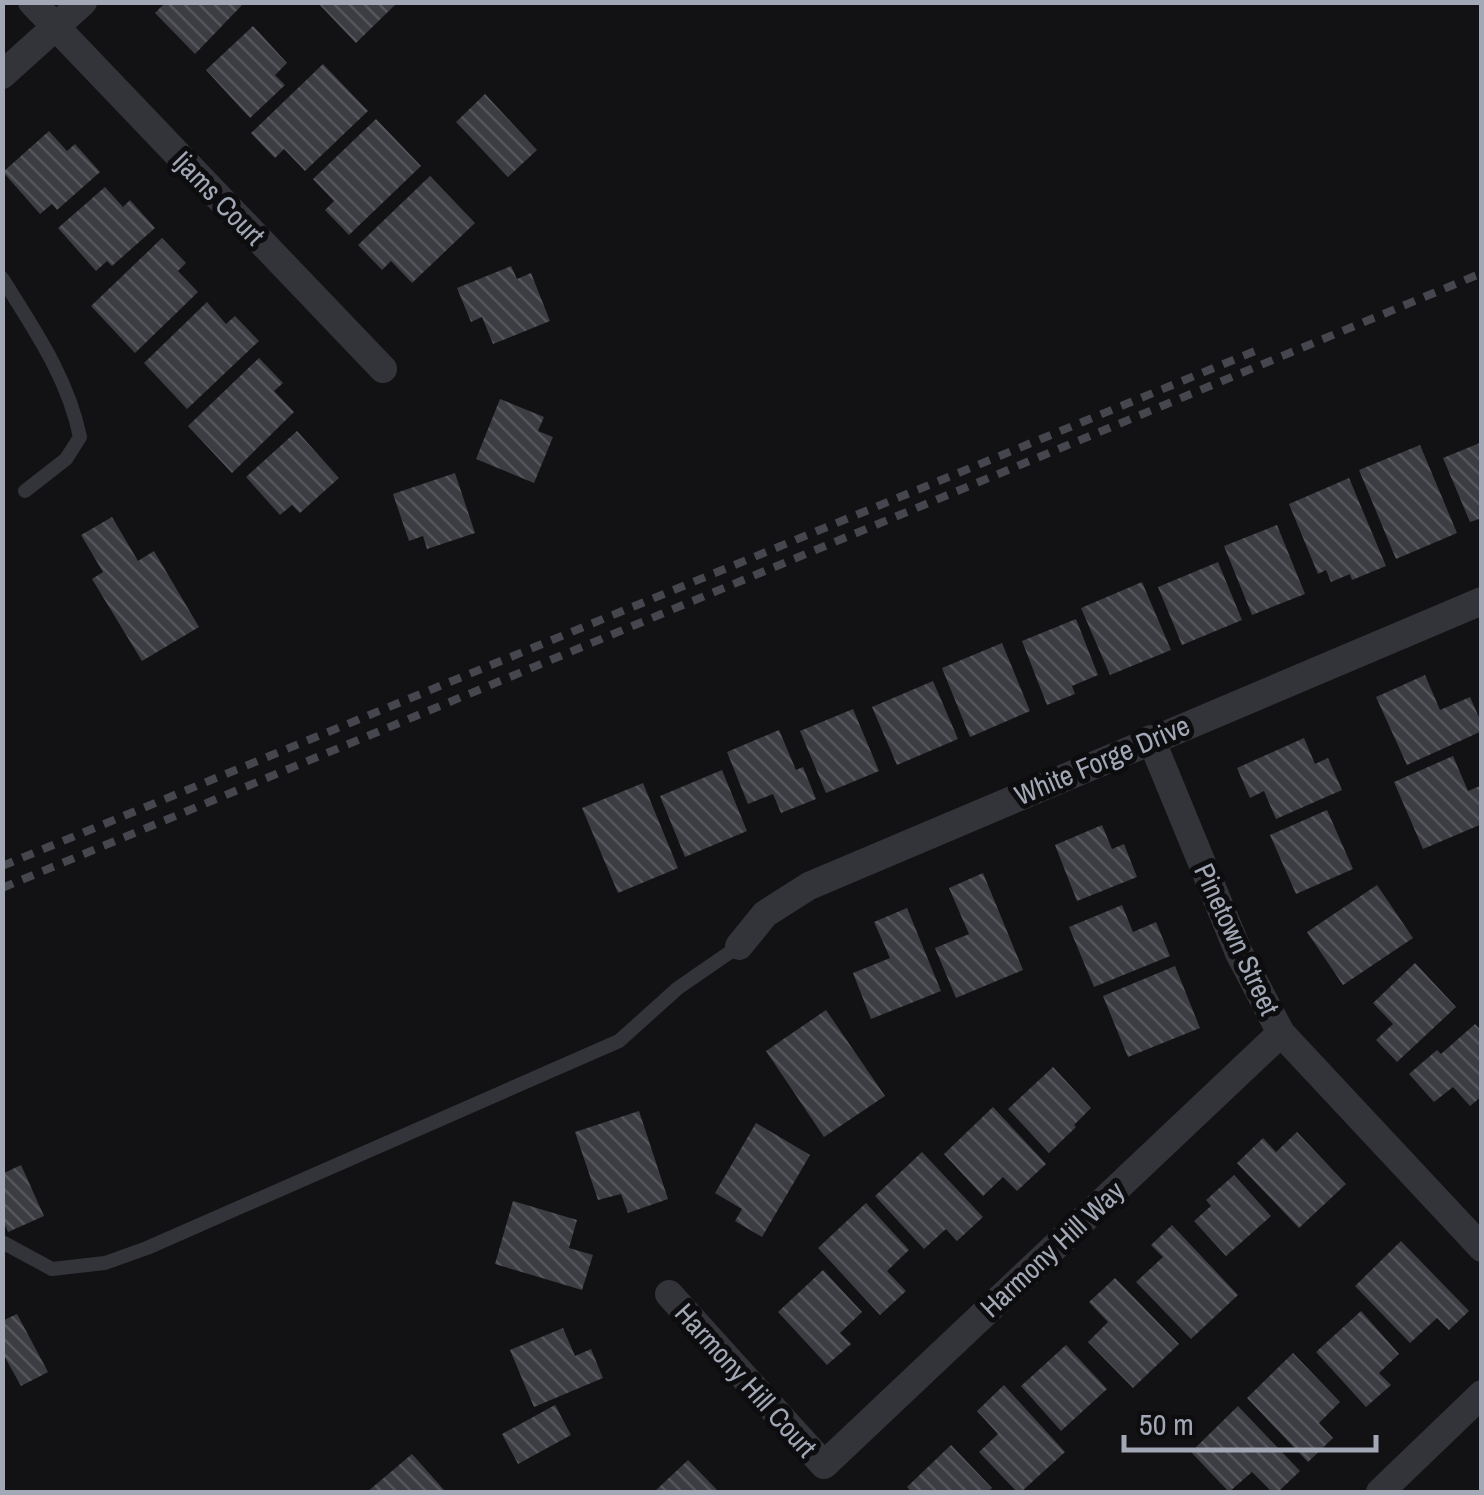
<svg xmlns="http://www.w3.org/2000/svg" width="1484" height="1495" font-family="'Archivo Narrow',sans-serif">
	<style>
		.building { fill: url(#building-back-hatch) }
		.lines { fill: none; stroke-linecap: round; stroke-linejoin: round }
		.service { stroke: #333439; stroke-width: 14 }
		.minor { stroke: #333439; stroke-width: 28 }
		.rail { stroke: #46474e; stroke-width: 8; stroke-dasharray: 12 10; stroke-linecap: butt }
		.labels { text-anchor: middle; stroke-width: 10; stroke-linejoin: round; paint-order: stroke }
		.street-label { font-size: 28px; fill: #a2a8b6; stroke: #0d0d0f }
	</style>
	<defs>
		<pattern id="building-back-hatch" width="6" height="6" patternUnits="userSpaceOnUse" patternTransform="scale(2.5)"><rect width="6" height="6" fill="#3c3d42"/><path d="M-1 5l2 2M0 0l6 6M5-1l2 2" fill="none" stroke="#55565b"/></pattern>
	</defs>
	<rect width="100%" height="100%" fill="#121214"/>
	<g class="building">
		<path d="M166,2H242L243,4L195,54L155,13Z"/>
		<path d="M317,2H398L356,43Z"/>
		<path d="M253,26L287,63L275,75L285,85L250,118L206,70Z"/>
		<path d="M323,64L368,111L305,171L284,149L275,158L251,133Z"/>
		<path d="M485,94L537,150L508,177L456,122Z"/>
		<path d="M376,119L421,166L349,235L325,210L334,201L313,179Z"/>
		<path d="M49,131L67,151L75,144L100,172L57,210L52,204L40,214L3,172Z"/>
		<path d="M430,176L475,223L412,283L391,261L382,270L358,245Z"/>
		<path d="M105,187L123,207L130,200L155,228L112,266L107,261L96,271L58,228Z"/>
		<path d="M162,238L186,263L178,271L198,292L135,353L91,306Z"/>
		<path d="M511,266L517,279L531,273L550,321L493,344L482,317L471,322L457,288Z"/>
		<path d="M207,302L226,324L235,316L259,341L187,409L144,363Z"/>
		<path d="M259,358L283,383L274,391L294,412L232,473L188,426Z"/>
		<path d="M500,399L544,417L538,431L553,437L534,483L476,459Z"/>
		<path d="M297,431L339,478L300,513L292,505L280,515L246,477Z"/>
		<path d="M1482,442V518L1470,522L1443,458Z"/>
		<path d="M1420,445L1457,533L1396,559L1359,470Z"/>
		<path d="M455,473L475,533L427,549L423,536L409,541L393,494Z"/>
		<path d="M1349,478L1386,566L1352,580L1350,574L1331,582L1326,570L1318,574L1289,504Z"/>
		<path d="M112,517L138,561L154,551L199,627L142,661L92,579L103,572L81,535Z"/>
		<path d="M1277,525L1305,594L1252,615L1224,546Z"/>
		<path d="M1218,562L1242,620L1182,645L1158,587Z"/>
		<path d="M1142,582L1171,650L1110,675L1081,608Z"/>
		<path d="M1076,619L1098,675L1072,686L1075,694L1047,705L1022,641Z"/>
		<path d="M1002,643L1030,711L970,737L942,668Z"/>
		<path d="M1425,675L1440,710L1470,697L1482,724V731L1407,765L1376,697Z"/>
		<path d="M933,681L958,739L897,765L872,707Z"/>
		<path d="M853,709L879,771L826,793L800,731Z"/>
		<path d="M779,730L796,770L803,767L816,799L781,813L773,794L748,804L727,752Z"/>
		<path d="M1304,738L1315,764L1328,758L1342,790L1276,819L1264,791L1250,798L1237,768Z"/>
		<path d="M1453,756L1468,791L1482,785V824L1423,849L1394,782Z"/>
		<path d="M722,770L747,831L685,857L660,796Z"/>
		<path d="M643,783L678,868L618,893L582,808Z"/>
		<path d="M1327,810L1353,869L1296,894L1270,835Z"/>
		<path d="M1102,825L1112,849L1124,844L1137,877L1077,901L1055,845Z"/>
		<path d="M983,873L1023,970L956,998L935,948L969,934L949,888Z"/>
		<path d="M1377,885L1413,938L1343,985L1307,932Z"/>
		<path d="M1122,905L1133,932L1156,922L1170,956L1094,987L1069,927Z"/>
		<path d="M907,908L941,991L871,1019L853,973L890,958L874,922Z"/>
		<path d="M1415,963L1456,1007L1397,1062L1376,1040L1393,1024L1373,1003Z"/>
		<path d="M1175,966L1200,1028L1128,1057L1103,996Z"/>
		<path d="M826,1010L885,1096L824,1137L766,1051Z"/>
		<path d="M1475,1024L1482,1031V1096L1470,1106L1453,1087L1434,1102L1409,1074L1437,1050L1441,1054Z"/>
		<path d="M1053,1067L1091,1108L1074,1125L1076,1127L1049,1153L1008,1109Z"/>
		<path d="M993,1107L1046,1164L1017,1191L1003,1177L983,1196L944,1154Z"/>
		<path d="M639,1111L668,1199L628,1213L621,1194L598,1200L575,1132Z"/>
		<path d="M756,1123L810,1155L762,1237L735,1221L742,1209L715,1193Z"/>
		<path d="M1297,1132L1346,1184L1299,1228L1237,1163L1263,1138L1276,1152Z"/>
		<path d="M922,1152L983,1217L957,1241L946,1229L924,1249L875,1196Z"/>
		<path d="M21,1165L44,1216L8,1232L2,1219V1174Z"/>
		<path d="M1234,1175L1271,1216L1226,1256L1194,1221L1211,1206L1206,1200Z"/>
		<path d="M513,1201L577,1220L569,1248L593,1255L582,1290L495,1264Z"/>
		<path d="M866,1203L909,1250L887,1271L906,1291L880,1315L818,1248Z"/>
		<path d="M1172,1225L1238,1295L1191,1339L1136,1282L1163,1257L1151,1245Z"/>
		<path d="M1401,1241L1469,1311L1449,1330L1437,1318L1410,1343L1355,1286Z"/>
		<path d="M823,1270L862,1312L840,1333L851,1344L827,1365L778,1312Z"/>
		<path d="M1115,1278L1179,1344L1133,1388L1088,1342L1108,1322L1089,1302Z"/>
		<path d="M1361,1311L1399,1354L1379,1373L1391,1385L1366,1407L1316,1352Z"/>
		<path d="M17,1314L48,1372L21,1386L2,1352V1321Z"/>
		<path d="M563,1328L575,1356L591,1349L603,1378L534,1407L510,1350Z"/>
		<path d="M1066,1345L1107,1389L1061,1431L1021,1386Z"/>
		<path d="M1293,1353L1340,1402L1319,1423L1333,1438L1308,1462L1247,1398Z"/>
		<path d="M1004,1385L1065,1452L1021,1492H1017L979,1452L998,1434L977,1411Z"/>
		<path d="M555,1405L571,1435L518,1464L502,1434Z"/>
		<path d="M1238,1406L1300,1471L1278,1492H1272L1252,1472L1229,1492L1191,1452Z"/>
		<path d="M951,1445L992,1488L988,1492H912L907,1487Z"/>
		<path d="M412,1454L444,1490L367,1492Z"/>
		<path d="M688,1460L719,1492H654Z"/>
	</g>
	<g class="lines">
		<g class="service">
			<path d="M2,278C34,329 68,378 80,437L66,459L25,491"/>
			<path d="M2,1242L52,1269L105,1263L147,1248L619,1041L678,988L739,946"/>
		</g>
		<g class="minor">
			<path d="M32,2L383,369"/>
			<path d="M2,75L83,2"/>
			<path d="M1151,739L1239,953L1281,1033L1482,1248"/>
			<path d="M739,946L765,914L809,886L1482,601"/>
			<path d="M669,1294L824,1465L1281,1033"/>
			<path d="M1380,1492L1482,1394"/>
		</g>
		<g class="rail">
			<path d="M2,866L1260,349"/>
			<path d="M2,888L1482,273"/>
		</g>
	</g>
	<g class="labels">
		<g class="street-label">
			<text transform="translate(219 198) rotate(46)" y="10">Ijams Court</text>
			<text transform="translate(1102 760) rotate(-23)" y="10">White Forge Drive</text>
			<text transform="translate(1237 939) rotate(65)" y="10">Pinetown Street</text>
			<text transform="translate(1052 1249) rotate(-43)" y="10">Harmony Hill Way</text>
			<text transform="translate(746 1380) rotate(48)" y="10">Harmony Hill Court</text>
		</g>
	</g>
	<rect width="1484" height="1495" fill="none" stroke="#a2a8b6" stroke-width="10"/>
	<path d="M1124 1435v15h252v-15" fill="none" stroke="#a2a8b6" stroke-width="5"/>
	<text x="1139" y="1435" font-size="30" fill="#a2a8b6" stroke="#0d0d0f" stroke-width="8" paint-order="stroke">50 m</text>
</svg>
